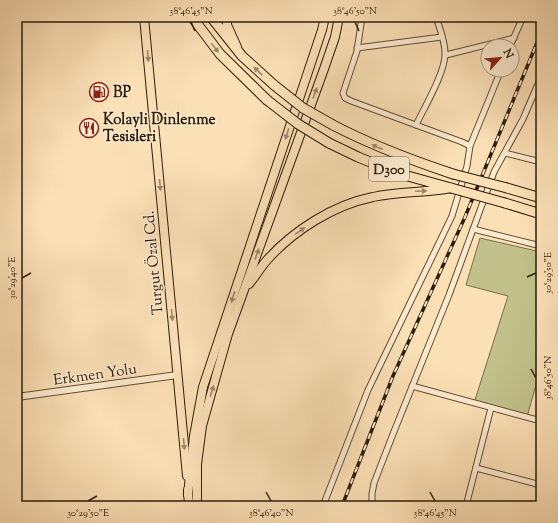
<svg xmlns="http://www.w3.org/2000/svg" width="558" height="523" font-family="'Sorts Mill Goudy',serif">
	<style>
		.green { fill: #c2c18b; stroke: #786f4a }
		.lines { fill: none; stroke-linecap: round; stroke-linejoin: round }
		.minor-casing { stroke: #614e34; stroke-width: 7 }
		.tertiary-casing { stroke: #614e34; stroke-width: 8 }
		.primary-casing { stroke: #2e1d09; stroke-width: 10 }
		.trunk-casing { stroke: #2e1d09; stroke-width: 11 }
		.minor { stroke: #fceacf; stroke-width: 5 }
		.tertiary { stroke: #fceacf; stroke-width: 6 }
		.primary { stroke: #fbdfb5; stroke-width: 8 }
		.trunk { stroke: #fbdfb5; stroke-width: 9 }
		.rail-casing { stroke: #2e1d09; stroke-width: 3.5 }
		.rail { stroke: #fceacf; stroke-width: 2; stroke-dasharray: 6; stroke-linecap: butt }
		.trunk-bridge-casing { stroke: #2e1d09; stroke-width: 11; stroke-linecap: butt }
		.trunk-bridge { stroke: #fbdfb5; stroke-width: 9 }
		.oneway { fill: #9f8868 }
		.ticks { fill: none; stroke: #2e1d09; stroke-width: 1.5 }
		.labels { text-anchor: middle; stroke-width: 3; stroke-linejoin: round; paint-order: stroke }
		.shield { fill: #fceacf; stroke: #6c5a44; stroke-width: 1 }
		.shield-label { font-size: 14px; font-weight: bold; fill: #2e1d09 }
		.poi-label { font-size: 15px; font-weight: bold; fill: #2e1d09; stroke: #fceacf; text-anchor: start }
		.street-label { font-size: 15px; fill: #2e1d09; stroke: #fceacf }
		.neatline { fill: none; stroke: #2e1d09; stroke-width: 1.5 }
		.ticks-label { font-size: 10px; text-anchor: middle; fill: #2e1d09 }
	</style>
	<rect width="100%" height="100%" fill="#fbdfb5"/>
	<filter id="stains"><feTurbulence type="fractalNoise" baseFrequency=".005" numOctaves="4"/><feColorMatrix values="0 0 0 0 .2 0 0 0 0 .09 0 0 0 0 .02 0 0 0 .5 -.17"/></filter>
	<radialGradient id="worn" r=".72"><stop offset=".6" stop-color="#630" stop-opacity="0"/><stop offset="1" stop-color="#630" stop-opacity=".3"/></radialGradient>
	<path class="green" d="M480,238L541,252V367L527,417L474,403L508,296L466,285Z"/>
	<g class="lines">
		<g class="minor-casing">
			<g id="minor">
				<path d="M362,17L357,51L343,93L345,98L351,101L462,142L470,146L501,70"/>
				<path d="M510,46L523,17"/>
				<path d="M357,48L442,37"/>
				<path d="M446,55L514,38"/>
				<path d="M416,125C424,108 446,71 445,53C445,41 440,29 436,17"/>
				<path d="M505,153L541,162"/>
				<path d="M473,229L541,246"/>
				<path d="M412,386L541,421"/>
				<path d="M476,468L541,485"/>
				<path d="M323,506L368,390L452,216L467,166L470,146"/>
				<path d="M372,506V494L374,483L393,434L449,295L494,172L523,119L541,77"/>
				<path d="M466,506L491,408"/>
			</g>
		</g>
		<g class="tertiary-casing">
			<path id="tertiary" d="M17,397L177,375"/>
		</g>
		<g class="primary-casing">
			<g id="primary">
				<path d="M144,17L187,476"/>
				<path d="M227,17V25L237,47"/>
				<path d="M249,284C255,277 260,268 267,260C293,231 333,205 373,197C399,191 425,193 451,188"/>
				<path d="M188,490L189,506"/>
				<path d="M188,495L194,436L203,387L322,30L325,17"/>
				<path d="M197,506V464L202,426L228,334L324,69L335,37L339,17"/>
			</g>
		</g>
		<g class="trunk-casing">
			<g id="trunk">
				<path d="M192,17L220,54L267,100"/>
				<path d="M211,17L242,56L274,85"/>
				<path d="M333,125C373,146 411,160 453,174"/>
				<path d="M329,143L358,157L397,173L451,188"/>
				<path d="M507,188L541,198"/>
				<path d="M505,203L541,214"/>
			</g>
		</g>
		<use href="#minor" class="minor"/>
		<use href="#tertiary" class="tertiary"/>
		<use href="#primary" class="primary"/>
		<use href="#trunk" class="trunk"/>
		<g class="rail-casing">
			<path id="rail" d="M342,506L393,376L465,217L541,33"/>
		</g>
		<use href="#rail" class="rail"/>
		<g class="trunk-bridge-casing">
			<g id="trunk-bridge">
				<path d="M274,85L303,108L333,125"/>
				<path d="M267,100L298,124L329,143"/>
				<path d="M453,174L507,188"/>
				<path d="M451,188L505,203"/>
			</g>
		</g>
		<use href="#trunk-bridge" class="trunk-bridge"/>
	</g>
	<defs><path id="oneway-solid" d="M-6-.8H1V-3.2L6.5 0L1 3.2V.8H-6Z"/></defs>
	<g class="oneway">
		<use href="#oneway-solid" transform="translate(215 48) rotate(52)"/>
		<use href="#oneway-solid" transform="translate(148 56) rotate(85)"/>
		<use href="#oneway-solid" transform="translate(258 71) rotate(-137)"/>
		<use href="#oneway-solid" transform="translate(315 93) rotate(-70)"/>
		<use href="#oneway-solid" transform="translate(287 134) rotate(108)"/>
		<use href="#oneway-solid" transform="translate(377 147) rotate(-158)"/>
		<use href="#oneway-solid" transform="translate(160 185) rotate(85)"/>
		<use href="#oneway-solid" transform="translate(421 191) rotate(-3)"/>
		<use href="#oneway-solid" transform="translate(300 231) rotate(-34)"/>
		<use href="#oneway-solid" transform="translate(257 254) rotate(-70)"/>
		<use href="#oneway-solid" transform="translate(233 297) rotate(108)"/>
		<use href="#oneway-solid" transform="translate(172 315) rotate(85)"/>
		<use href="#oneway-solid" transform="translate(212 391) rotate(-73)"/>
		<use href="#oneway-solid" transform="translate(184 444) rotate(85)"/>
	</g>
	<path class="ticks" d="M191,22L195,31M355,22L359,31M527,277L536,273M22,278L31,273M531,369L536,378M266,492L271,501M430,492L435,501M88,501L97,496"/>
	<defs>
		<g id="fuel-ring" transform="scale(1)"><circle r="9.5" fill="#fceacf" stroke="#8f2418" stroke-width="1.5"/><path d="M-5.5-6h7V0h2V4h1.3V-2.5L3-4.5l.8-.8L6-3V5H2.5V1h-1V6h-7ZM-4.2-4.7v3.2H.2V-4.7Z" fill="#8f2418"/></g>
		<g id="restaurant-ring" transform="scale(1)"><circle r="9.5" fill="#fceacf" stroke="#8f2418" stroke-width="1.5"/><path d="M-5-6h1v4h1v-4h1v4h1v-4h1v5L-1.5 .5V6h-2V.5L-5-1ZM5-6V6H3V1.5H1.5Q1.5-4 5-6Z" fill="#8f2418"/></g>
	</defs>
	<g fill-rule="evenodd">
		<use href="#fuel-ring" x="99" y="92"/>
		<use href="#restaurant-ring" x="89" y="128"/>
	</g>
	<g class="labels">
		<rect class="shield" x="369" y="157" width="40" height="24" rx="3"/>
		<g class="shield-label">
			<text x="389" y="174">D300</text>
		</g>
		<g class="poi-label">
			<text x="113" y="97">BP</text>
			<text x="103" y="124">Kolayli Dinlenme<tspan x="103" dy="17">Tesisleri</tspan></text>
		</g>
		<g class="street-label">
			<text transform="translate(153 263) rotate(-95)" y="5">Turgut Özal Cd.</text>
			<text transform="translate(95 374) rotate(-8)" y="5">Erkmen Yolu</text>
		</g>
	</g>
	<rect width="558" height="523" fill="none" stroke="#fbdfb5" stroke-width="44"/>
	<g transform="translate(500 58) rotate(63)"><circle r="19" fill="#fceacf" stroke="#aa9880"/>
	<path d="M0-3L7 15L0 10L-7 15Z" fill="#8f2418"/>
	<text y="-6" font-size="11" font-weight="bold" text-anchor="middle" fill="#2e1d09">N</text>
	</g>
	<rect x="22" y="22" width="514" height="479" class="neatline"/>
	<g class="ticks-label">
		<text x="191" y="14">38°46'45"N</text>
		<text x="355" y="14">38°46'50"N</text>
		<text transform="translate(547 273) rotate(-90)" y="4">30°29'50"E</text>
		<text transform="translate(11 278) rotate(-90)" y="4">30°29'40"E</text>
		<text transform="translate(547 378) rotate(-90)" y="4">38°46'50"N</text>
		<text x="88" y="516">30°29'50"E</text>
		<text x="271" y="516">38°46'40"N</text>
		<text x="435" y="516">38°46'45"N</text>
	</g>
	<rect width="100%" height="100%" filter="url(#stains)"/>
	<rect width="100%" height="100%" fill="url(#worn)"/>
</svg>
